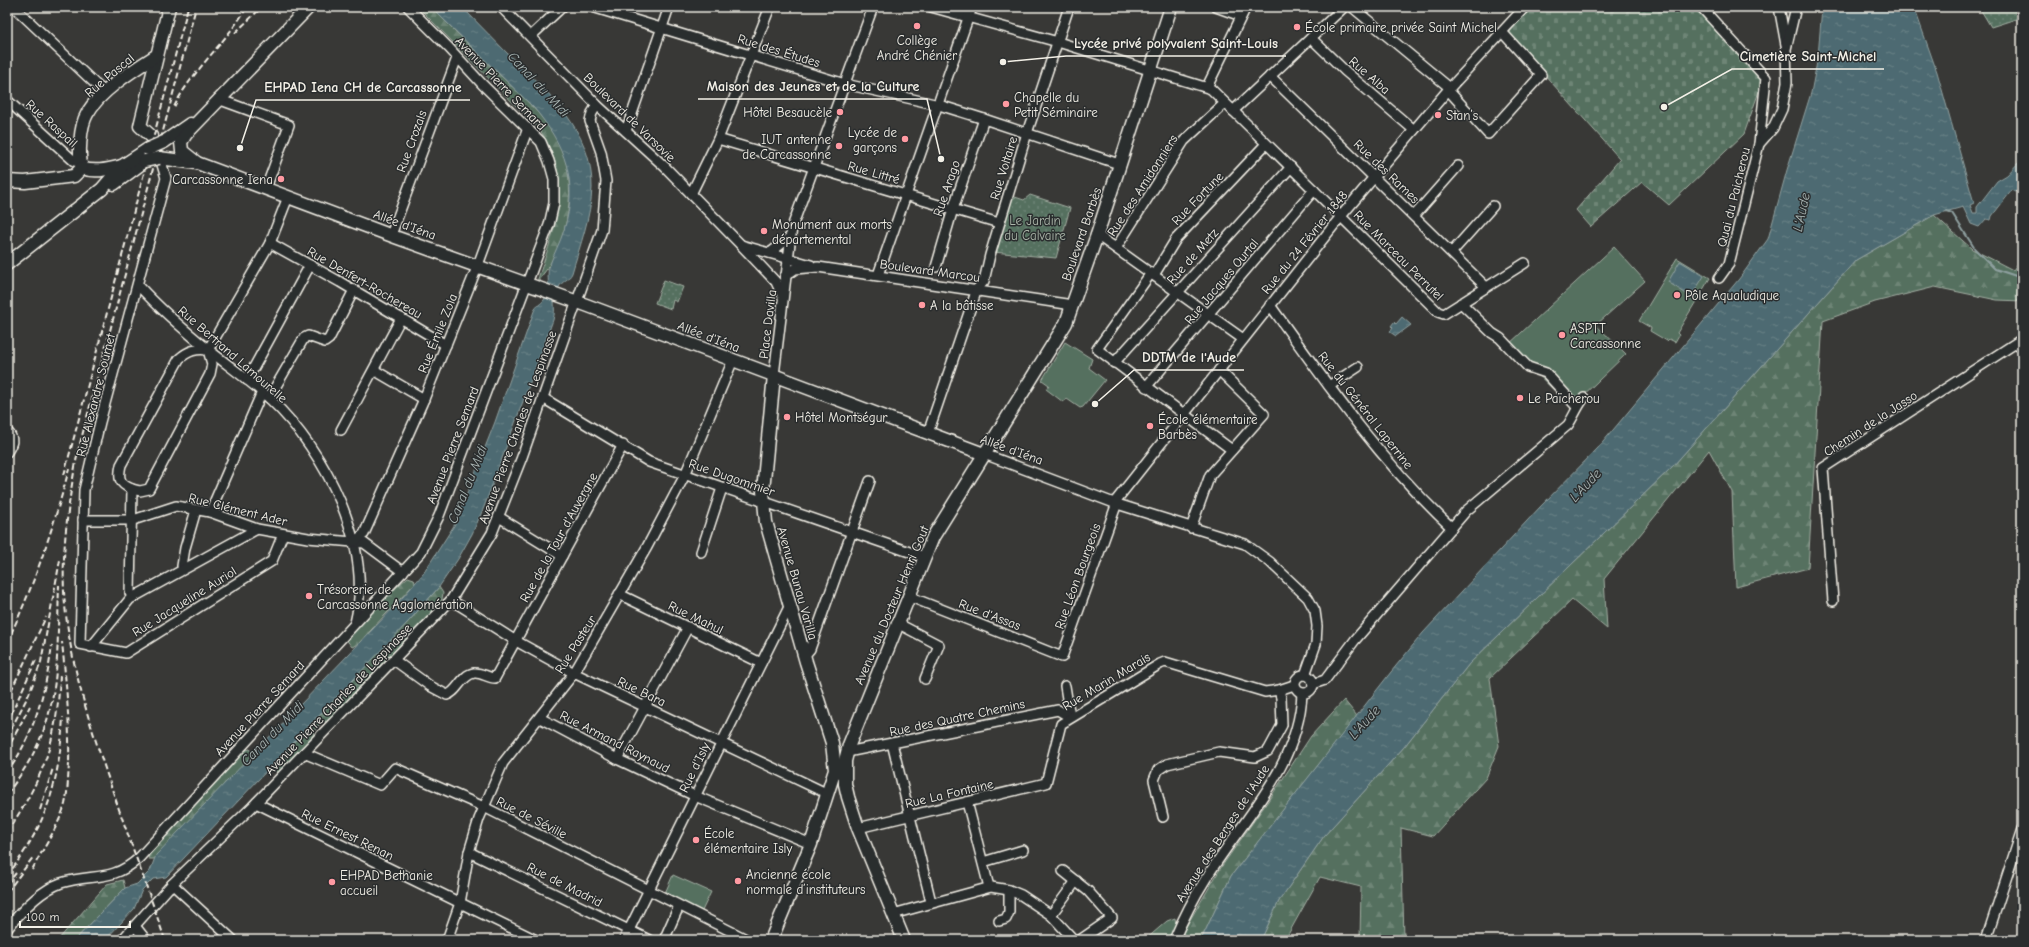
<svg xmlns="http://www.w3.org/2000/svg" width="2029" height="947" font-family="'Comic Neue',sans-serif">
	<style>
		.grass { fill: url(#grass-dots); stroke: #a4b0a4 }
		.forest { fill: url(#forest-firs); stroke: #a4b0a4 }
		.cemetery { fill: url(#cemetery-stones); stroke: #a4b0a4 }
		.park { fill: #55705f; stroke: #a4b0a4 }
		.water { fill: url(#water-ripples); stroke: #90a1a1 }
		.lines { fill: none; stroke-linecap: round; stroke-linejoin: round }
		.stream { stroke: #90a1a1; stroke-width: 2 }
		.street-casing { stroke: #f4f1e8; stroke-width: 12 }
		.secondary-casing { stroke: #f4f1e8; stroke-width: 15 }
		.street { stroke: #2a2d2e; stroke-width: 9 }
		.secondary { stroke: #2a2d2e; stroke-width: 12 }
		.rail { stroke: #f4f1e8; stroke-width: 2; stroke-dasharray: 6 3; stroke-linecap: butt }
		.secondary-bridge-casing { stroke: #f4f1e8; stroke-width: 15; stroke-linecap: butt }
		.secondary-bridge { stroke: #2a2d2e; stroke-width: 12 }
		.poi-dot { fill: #ff9aa2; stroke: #2a2d2e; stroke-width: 1.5 }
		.labels { text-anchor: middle; stroke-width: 3; stroke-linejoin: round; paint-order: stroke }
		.poi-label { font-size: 13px; fill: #f4f1e8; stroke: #2a2d2e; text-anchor: start }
		.street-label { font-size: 13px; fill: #f4f1e8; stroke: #2a2d2e }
		.park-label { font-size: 13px; fill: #acb7aa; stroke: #2a2d2e }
		.water-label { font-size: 14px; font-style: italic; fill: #a9b5b3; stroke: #2a2d2e }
		.leader { fill: none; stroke: #f4f1e8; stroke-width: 1.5 }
		.callout-dot { fill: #f4f1e8; stroke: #2a2d2e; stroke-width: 1.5 }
		.callout-label { font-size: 14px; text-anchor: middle; font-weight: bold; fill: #f4f1e8; stroke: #2a2d2e; stroke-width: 3; stroke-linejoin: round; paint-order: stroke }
	</style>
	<defs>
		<pattern id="grass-dots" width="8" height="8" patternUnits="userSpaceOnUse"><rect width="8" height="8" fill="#55705f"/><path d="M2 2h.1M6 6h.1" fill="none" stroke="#6e8576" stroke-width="1.8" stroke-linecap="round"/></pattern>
		<pattern id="forest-firs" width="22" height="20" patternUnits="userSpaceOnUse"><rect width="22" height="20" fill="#55705f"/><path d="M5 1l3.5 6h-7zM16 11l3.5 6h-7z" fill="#6e8576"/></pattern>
		<pattern id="cemetery-stones" width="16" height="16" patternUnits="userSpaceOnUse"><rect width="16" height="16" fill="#55705f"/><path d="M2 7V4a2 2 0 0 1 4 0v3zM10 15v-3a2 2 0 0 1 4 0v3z" fill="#6e8576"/></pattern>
		<pattern id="water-ripples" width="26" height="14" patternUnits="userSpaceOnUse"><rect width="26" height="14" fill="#4e6b72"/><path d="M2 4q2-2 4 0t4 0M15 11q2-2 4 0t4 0" fill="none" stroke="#688186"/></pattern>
	</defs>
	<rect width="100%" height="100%" fill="#383836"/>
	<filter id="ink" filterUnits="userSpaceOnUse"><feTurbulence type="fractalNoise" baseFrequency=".025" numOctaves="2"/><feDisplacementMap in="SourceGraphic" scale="8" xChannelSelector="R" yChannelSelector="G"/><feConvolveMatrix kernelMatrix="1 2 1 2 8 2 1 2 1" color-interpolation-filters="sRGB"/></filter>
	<g filter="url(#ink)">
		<g class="grass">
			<path d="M1979,7H2022V17L1991,27Z"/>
			<path d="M1030,195L1070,208L1056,258L993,252L1012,196L1024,200Z"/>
			<path d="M664,280L683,287L677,302L673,300L671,309L655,303Z"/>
		</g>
		<g class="forest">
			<path d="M418,7H431C454,30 477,53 500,75C517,91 535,108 549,126C578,165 574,221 551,262C548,269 542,275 537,282C555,226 575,185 540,130Z"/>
			<path d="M1934,215L1972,249L2013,270L2022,258V301L1997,300L1935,287L1875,302L1823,321L1808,568L1736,587L1732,492L1709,450L1604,579L1607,629L1572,600L1490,678L1499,746L1486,778L1433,836L1401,828L1404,938L1360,940L1361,887L1320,877L1285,940H1261L1279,901L1324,836L1404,747L1469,664L1673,466L1856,260Z"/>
			<path d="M408,577L414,579L415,583L358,644L352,647L345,638L382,593L391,592Z"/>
			<path d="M439,587L443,593L441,605L331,722L322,721L313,732L315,737L279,773L273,770V764L409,621Z"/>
			<path d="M1344,700L1357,716L1231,876L1201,940H1178L1222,866L1268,801L1311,736Z"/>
			<path d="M250,749L254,754L154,859H149L147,852L185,816L243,751Z"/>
			<path d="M123,880L125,888L75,940H58L107,884Z"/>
		</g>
		<path class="cemetery" d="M1532,7H1698L1763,80L1744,134L1669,205L1642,182L1591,227L1576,210L1620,159L1508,34Z"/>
		<g class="park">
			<path d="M1614,247L1645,281L1596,325L1626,354L1571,407L1508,345Z"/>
			<path d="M1677,258L1710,278L1677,333L1679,335L1675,342L1669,339L1667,341L1650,331L1651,328L1639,321Z"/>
			<path d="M1065,342L1092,359L1089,368L1105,380L1083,407L1080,408L1067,399L1063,402L1046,389L1049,385L1042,380Z"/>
			<path d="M673,875L711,892L702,911L665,893Z"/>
			<path d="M1175,918L1176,925L1170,940H1145L1167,921Z"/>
		</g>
		<g class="water">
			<path d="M431,7H462C478,23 493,39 509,55C547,91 593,130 592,188C591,217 580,245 572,273C569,280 562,281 559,287C550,302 557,307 553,320L484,507L472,534L458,559L439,587L409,621L166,877L153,879L142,890L134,909L105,940H75L125,888L137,884L150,871L156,855L396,605L423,574L455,524L495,422L534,311C537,305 541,304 544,300C552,287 546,278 549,267C553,255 560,243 564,230C579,182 565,145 534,108Z"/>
			<path d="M1822,7H1914L1937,72L1974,203L1970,205L1973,213H1977V207L1997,181L2007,175L2022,159V185L2016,192L2012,190L1992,216L1991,220L1986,219L1979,227L1971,224L1963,207L1934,215L1856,260L1673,466L1469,664L1404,747L1324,836L1279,901L1261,940H1201L1231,876L1391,672L1423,633L1540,507L1598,448L1739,279L1768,239L1787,170L1811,93L1818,57Z"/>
			<path d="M1680,261L1704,276L1691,297L1668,282Z"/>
			<path d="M1402,317L1411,325L1396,336L1390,332L1393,328L1391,326L1394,322L1396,324Z"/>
		</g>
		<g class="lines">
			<path class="stream" d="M1946,211L1952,213L1975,249L1995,269L2022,278"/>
			<g class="street-casing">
				<g id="street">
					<path d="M14,7L105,93"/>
					<path d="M501,7L597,105L665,167L741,245L776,282L783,297"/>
					<path d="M592,7L845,84L939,105L984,119L1119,164"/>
					<path d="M931,7L1058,42L1211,89L1438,312L1444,314L1525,263"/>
					<path d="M1216,7L1241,16"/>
					<path d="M1352,7L1450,88"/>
					<path d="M1701,7L1766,78L1759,144"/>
					<path d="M1779,7L1786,45"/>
					<path d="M531,36L562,7"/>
					<path d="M1311,38L1345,71L1414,130"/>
					<path d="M1270,76L1485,286"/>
					<path d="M1207,87L1246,7"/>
					<path d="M1448,90L1488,134L1541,75L1502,32"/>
					<path d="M218,99L289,125L266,188"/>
					<path d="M7,100L74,161L81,162"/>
					<path d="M1233,111L1344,7"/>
					<path d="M626,131L669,7"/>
					<path d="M718,139L999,223"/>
					<path d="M160,158L166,178L100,422L84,490L80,644L126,653L272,561L283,534"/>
					<path d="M691,194L718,139L770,7"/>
					<path d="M1414,216L1458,166"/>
					<path d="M391,235L457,58"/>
					<path d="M1097,235L1243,339"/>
					<path d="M270,243L340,282L446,345"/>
					<path d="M741,245L811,265"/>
					<path d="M1116,248L1184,141L1225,103"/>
					<path d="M1452,252L1493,206"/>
					<path d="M770,253L790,237"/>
					<path d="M936,267L953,209L984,119"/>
					<path d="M1151,273L1097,349L1232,450"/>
					<path d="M878,275L972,7"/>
					<path d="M1154,275L1176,239L1266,144"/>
					<path d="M785,276L795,269L818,267L1066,304L1070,309"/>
					<path d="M1719,278L1729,264L1759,144L1773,128L1782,109L1787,83L1786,49L1796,7"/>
					<path d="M138,285C160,309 184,330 210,351C230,367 252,382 271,400C326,452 374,547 355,623"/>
					<path d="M1461,303L1492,333L1500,338L1528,367L1546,373L1577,407"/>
					<path d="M1270,305C1326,383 1381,462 1452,528"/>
					<path d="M208,350L270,243L288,197"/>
					<path d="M1114,363L1291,167"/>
					<path d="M374,370L424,399"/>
					<path d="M774,375L792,227L873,7"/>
					<path d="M247,380L310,265"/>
					<path d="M1329,386L1358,367"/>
					<path d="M1146,387L1314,190"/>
					<path d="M269,398L304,338L308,336L325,342L329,339L354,290"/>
					<path d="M543,398L649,462L924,557"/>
					<path d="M341,430L401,318"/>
					<path d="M7,431C15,439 12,444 7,452"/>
					<path d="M928,433L977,289L984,281L990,255L1027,133L1069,7"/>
					<path d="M984,454L1114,503L1245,544L1270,562L1308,598L1315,611L1317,626L1316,644L1305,675"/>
					<path d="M132,489C119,484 118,478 121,465L179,359C188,351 196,348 208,350"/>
					<path d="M1114,503L1342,215L1448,90L1525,7"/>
					<path d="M210,512L262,392"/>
					<path d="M499,517L562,556"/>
					<path d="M83,520H133L176,506L210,512L257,529L308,538L364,543L403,572"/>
					<path d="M1191,528L1210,475L1264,414L1219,370"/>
					<path d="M355,541L364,534L424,399L478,265L528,128"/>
					<path d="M701,552L722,488"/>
					<path d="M182,566L185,548L196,510"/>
					<path d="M130,593L132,489L140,491L149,489L210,374L212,364L208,350"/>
					<path d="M619,594L761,663"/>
					<path d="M908,596L1062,657L1117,503"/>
					<path d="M451,600L516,641L574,673L828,794"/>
					<path d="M1833,601L1823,468L2022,339"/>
					<path d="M897,623L939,645L925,679"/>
					<path d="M91,647L130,599L257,529"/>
					<path d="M804,656L810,649L870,481"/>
					<path d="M394,660L430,686L447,695C458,692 461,675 474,673C481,672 488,678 495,678L623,445"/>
					<circle cx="1304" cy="684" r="9"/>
					<path d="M1313,684L1325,680L1355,640L1466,511L1568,425C1574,416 1577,407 1584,398"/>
					<path d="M1065,686L1070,717"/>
					<path d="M540,718L617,759L695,796L811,844"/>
					<path d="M892,743L931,902"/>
					<path d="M847,752L1058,710L1070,717"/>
					<path d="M304,753L380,785L395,768L484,807L748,940"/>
					<path d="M617,759L688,627"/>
					<path d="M257,802L260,805L536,940"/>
					<path d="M967,802L989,887"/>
					<path d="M1163,817L1154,780L1158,770L1167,764L1219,752L1255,757L1268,751L1282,725L1281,698L1279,690"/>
					<path d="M858,828L1046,783L1061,724L1160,664L1165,662L1265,692L1279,690L1294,685"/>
					<path d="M469,852L649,940"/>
					<path d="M983,862L1023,850"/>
					<path d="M1063,871L1088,891L1112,918L1080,940"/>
					<path d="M172,884L233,940"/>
					<path d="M893,914L991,887L1009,890L1021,895L1051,915L1074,940"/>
					<path d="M1051,915L1076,881"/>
					<path d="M999,921L1006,919L1009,912V890"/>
					<path d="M135,926L146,940"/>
					<path d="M7,929C21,911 39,891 61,883C92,873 112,883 139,858L421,552L439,516L549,225L554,203V179L549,161L541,142L483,85L449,48L408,7"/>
					<path d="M122,940L172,884L252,807L451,600L492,533L522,457L602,230L606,181L601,152L590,121L592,113L597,105"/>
					<path d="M447,940L460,903L469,852L479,819L503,763L574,673L647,547L685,475L733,360"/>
					<path d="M624,940L789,607"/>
					<path d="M664,940L679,906"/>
					<path d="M1174,940C1183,919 1193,899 1205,880C1241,821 1299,767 1302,693"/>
					<path d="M1986,940L2022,830"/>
				</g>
			</g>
			<g class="secondary-casing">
				<g id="secondary">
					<path d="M151,136L140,126L169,7"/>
					<path d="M164,142L190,124"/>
					<path d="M159,158L197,163L395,237L586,305L984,454"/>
					<path d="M197,163L182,151L181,142L186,134L309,7"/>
					<path d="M82,168C78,155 80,126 87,114C99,91 135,69 157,55"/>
					<path d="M82,168C95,173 109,169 122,166"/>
					<path d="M7,181L25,182L74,176L82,168"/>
					<path d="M114,184L145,161"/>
					<path d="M7,264L102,189L122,166L148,149"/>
					<path d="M771,940L811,844L835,770L832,743L806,662L766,522L763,491L774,375"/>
					<path d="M904,940L858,828L848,797L845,784V761L849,745L933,537L1066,323L1097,235L1171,7"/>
				</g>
			</g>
			<use href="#street" class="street"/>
			<use href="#secondary" class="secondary"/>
			<g class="rail">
				<path d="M235,33L262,7"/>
				<path d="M174,107C192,70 226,43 247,7"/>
				<path d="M64,475L188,7"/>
				<path d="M7,642C34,586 53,529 69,469"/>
				<path d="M7,699L46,617"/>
				<path d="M7,723L36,660"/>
				<path d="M7,737L29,694L41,662L60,560"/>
				<path d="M7,750L30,706"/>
				<path d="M7,773C34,735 46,691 52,645"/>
				<path d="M7,794C20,776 32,759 40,739C61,692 57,635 59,585"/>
				<path d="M40,810L53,768"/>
				<path d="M7,832C44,777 57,741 60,675"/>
				<path d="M32,870C43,848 58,828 65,804C68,791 68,778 69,764C70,724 66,683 62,642"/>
				<path d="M7,876C48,822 59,784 63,717"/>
				<path d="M7,884L16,873"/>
				<path d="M7,892L34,856"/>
				<path d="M165,940C148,889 129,839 112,789C90,725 68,660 64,592C62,545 69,497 78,451L196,7"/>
			</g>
			<g class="secondary-bridge-casing">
				<g id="secondary-bridge">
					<path d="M148,149L164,142"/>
					<path d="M145,161L159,158"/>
				</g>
			</g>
			<use href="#secondary-bridge" class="secondary-bridge"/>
		</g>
	</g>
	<g class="poi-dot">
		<circle cx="917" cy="26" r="4"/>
		<circle cx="1297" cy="27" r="4"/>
		<circle cx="1006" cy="104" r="4"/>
		<circle cx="840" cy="112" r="4"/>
		<circle cx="1438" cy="115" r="4"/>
		<circle cx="905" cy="139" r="4"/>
		<circle cx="839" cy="146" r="4"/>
		<circle cx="281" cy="179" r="4"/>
		<circle cx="764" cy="231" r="4"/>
		<circle cx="1677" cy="295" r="4"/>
		<circle cx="922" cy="305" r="4"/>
		<circle cx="1562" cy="335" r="4"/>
		<circle cx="1520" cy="398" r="4"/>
		<circle cx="787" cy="417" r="4"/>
		<circle cx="1150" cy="426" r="4"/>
		<circle cx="309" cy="596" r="4"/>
		<circle cx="696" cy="840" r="4"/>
		<circle cx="738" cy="881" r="4"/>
		<circle cx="332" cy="882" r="4"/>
	</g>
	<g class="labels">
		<g class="poi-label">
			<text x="1305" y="32">École primaire privée Saint Michel</text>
			<text x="917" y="45" text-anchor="middle">Collège<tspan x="917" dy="15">André Chénier</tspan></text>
			<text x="1014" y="102">Chapelle du<tspan x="1014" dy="15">Petit Séminaire</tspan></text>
			<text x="832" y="117" text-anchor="end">Hôtel Besaucèle</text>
			<text x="1446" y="120">Stan’s</text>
			<text x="897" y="137" text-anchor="end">Lycée de<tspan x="897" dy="15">garçons</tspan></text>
			<text x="831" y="144" text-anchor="end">IUT antenne<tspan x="831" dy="15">de Carcassonne</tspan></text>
			<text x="273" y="184" text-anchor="end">Carcassonne Iena</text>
			<text x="772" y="229">Monument aux morts<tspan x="772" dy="15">départemental</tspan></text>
			<text x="1685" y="300">Pôle Aqualudique</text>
			<text x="930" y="310">A la bâtisse</text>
			<text x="1570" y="333">ASPTT<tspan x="1570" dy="15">Carcassonne</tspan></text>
			<text x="1528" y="403">Le Païcherou</text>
			<text x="795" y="422">Hôtel Montségur</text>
			<text x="1158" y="424">École élémentaire<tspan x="1158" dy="15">Barbès</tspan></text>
			<text x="317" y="594">Trésorerie de<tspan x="317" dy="15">Carcassonne Agglomération</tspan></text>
			<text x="704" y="838">École<tspan x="704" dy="15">élémentaire Isly</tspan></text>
			<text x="746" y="879">Ancienne école<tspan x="746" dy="15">normale d’instituteurs</tspan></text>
			<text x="340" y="880">EHPAD Bethanie<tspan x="340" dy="15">accueil</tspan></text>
		</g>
		<g class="street-label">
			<text transform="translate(779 50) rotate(17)" y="5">Rue des Études</text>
			<text transform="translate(109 75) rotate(-40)" y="5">Rue Pascal</text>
			<text transform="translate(1370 75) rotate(41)" y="5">Rue Alba</text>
			<text transform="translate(501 83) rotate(46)" y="5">Avenue Pierre Semard</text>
			<text transform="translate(630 117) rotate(44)" y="5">Boulevard de Varsovie</text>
			<text transform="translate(52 123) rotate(42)" y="5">Rue Raspail</text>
			<text transform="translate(411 141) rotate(-70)" y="5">Rue Crozals</text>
			<text transform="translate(1003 168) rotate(-73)" y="5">Rue Voltaire</text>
			<text transform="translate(1387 171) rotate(44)" y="5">Rue des Rames</text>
			<text transform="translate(874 172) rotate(16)" y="5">Rue Littré</text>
			<text transform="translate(1142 185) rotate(-57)" y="5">Rue des Amidonniers</text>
			<text transform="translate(946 188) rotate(-71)" y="5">Rue Arago</text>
			<text transform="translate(1733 197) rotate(-76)" y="5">Quai du Paicherou</text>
			<text transform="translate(1197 198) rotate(-46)" y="5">Rue Fortune</text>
			<text transform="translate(405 224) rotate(20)" y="5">Allée d'Iéna</text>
			<text transform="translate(1081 234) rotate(-71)" y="5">Boulevard Barbès</text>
			<text transform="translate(1304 242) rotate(-51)" y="5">Rue du 24 Février 1848</text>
			<text transform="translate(1399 255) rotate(45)" y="5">Rue Marceau Perrutel</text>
			<text transform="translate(1192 256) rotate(-48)" y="5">Rue de Metz</text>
			<text transform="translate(930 270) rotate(8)" y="5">Boulevard Marcou</text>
			<text transform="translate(1221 281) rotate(-50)" y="5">Rue Jacques Ourtal</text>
			<text transform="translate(365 282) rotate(30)" y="5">Rue Denfert-Rochereau</text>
			<text transform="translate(767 324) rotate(-83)" y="5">Place Davilla</text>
			<text transform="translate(437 333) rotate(-68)" y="5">Rue Émile Zola</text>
			<text transform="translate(709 336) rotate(21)" y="5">Allée d'Iéna</text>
			<text transform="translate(233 354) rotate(41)" y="5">Rue Bertrand Lamourelle</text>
			<text transform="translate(95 395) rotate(-76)" y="5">Rue Alexandre Soumet</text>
			<text transform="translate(1366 410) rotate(52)" y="5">Rue du Général Laperrine</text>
			<text transform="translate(1870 423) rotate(-33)" y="5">Chemin de la Jasso</text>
			<text transform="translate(517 427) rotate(-70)" y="5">Avenue Pierre Charles de Lespinasse</text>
			<text transform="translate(452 445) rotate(-69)" y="5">Avenue Pierre Semard</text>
			<text transform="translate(1012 449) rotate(20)" y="5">Allée d'Iéna</text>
			<text transform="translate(732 477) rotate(19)" y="5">Rue Dugommier</text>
			<text transform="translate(238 509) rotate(14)" y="5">Rue Clément Ader</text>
			<text transform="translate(558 537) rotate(-61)" y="5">Rue de la Tour d'Auvergne</text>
			<text transform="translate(1077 576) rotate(-70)" y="5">Rue Léon Bourgeois</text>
			<text transform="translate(798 583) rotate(74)" y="5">Avenue Bunau Varilla</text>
			<text transform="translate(184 601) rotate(-32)" y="5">Rue Jacqueline Auriol</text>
			<text transform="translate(891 605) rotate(-67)" y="5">Avenue du Docteur Henri Gout</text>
			<text transform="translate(990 614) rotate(21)" y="5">Rue d'Assas</text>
			<text transform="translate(696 617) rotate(26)" y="5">Rue Mahul</text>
			<text transform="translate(575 644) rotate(-58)" y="5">Rue Pasteur</text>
			<text transform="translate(1106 681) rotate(-31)" y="5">Rue Marin Marais</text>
			<text transform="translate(642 691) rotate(26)" y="5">Rue Bara</text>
			<text transform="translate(338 699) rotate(-46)" y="5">Avenue Pierre Charles de Lespinasse</text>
			<text transform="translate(259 708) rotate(-47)" y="5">Avenue Pierre Semard</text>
			<text transform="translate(957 717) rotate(-12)" y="5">Rue des Quatre Chemins</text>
			<text transform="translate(615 741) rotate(27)" y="5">Rue Armand Raynaud</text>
			<text transform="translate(694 767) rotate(-64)" y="5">Rue d'Isly</text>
			<text transform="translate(949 793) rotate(-13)" y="5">Rue La Fontaine</text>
			<text transform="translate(532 817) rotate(27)" y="5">Rue de Séville</text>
			<text transform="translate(1222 833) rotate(-57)" y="5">Avenue des Berges de l'Aude</text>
			<text transform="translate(348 834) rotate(26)" y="5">Rue Ernest Renan</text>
			<text transform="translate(565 884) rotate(27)" y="5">Rue de Madrid</text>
		</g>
		<g class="park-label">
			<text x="1035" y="225">Le Jardin<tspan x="1035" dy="15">du Calvaire</tspan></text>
		</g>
		<g class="water-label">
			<text transform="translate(539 84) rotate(47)" y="5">Canal du Midi</text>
			<text transform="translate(1801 212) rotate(-78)" y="5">L'Aude</text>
			<text transform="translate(467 484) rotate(-68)" y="5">Canal du Midi</text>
			<text transform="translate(1585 485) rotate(-47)" y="5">L'Aude</text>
			<text transform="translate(1364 722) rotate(-48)" y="5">L'Aude</text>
			<text transform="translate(272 733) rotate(-46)" y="5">Canal du Midi</text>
		</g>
	</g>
	<path class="leader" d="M1003 62L1066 56H1286M1664 107L1732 69H1884M941 159L927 99H698M240 148L256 100H470M1095 404L1134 370H1244"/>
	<g class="callout-dot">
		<circle cx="1003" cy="62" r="4"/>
		<circle cx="1664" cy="107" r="4"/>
		<circle cx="941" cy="159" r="4"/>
		<circle cx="240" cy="148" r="4"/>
		<circle cx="1095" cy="404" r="4"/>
	</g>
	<g class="callout-label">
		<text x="1176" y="48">Lycée privé polyvalent Saint-Louis</text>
		<text x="1808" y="61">Cimetière Saint-Michel</text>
		<text x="813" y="91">Maison des Jeunes et de la Culture</text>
		<text x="363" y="92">EHPAD Iena CH de Carcassonne</text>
		<text x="1189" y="362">DDTM de l'Aude</text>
	</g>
	<rect width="2029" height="947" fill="none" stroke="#2a2d2e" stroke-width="24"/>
	<rect x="12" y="12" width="2005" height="923" fill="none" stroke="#f4f1e8" stroke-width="1.5" filter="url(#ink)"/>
	<path d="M20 921v6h110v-6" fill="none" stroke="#f4f1e8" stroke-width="2"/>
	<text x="26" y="921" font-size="12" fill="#f4f1e8" stroke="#2a2d2e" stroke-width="3" paint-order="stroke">100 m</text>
</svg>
